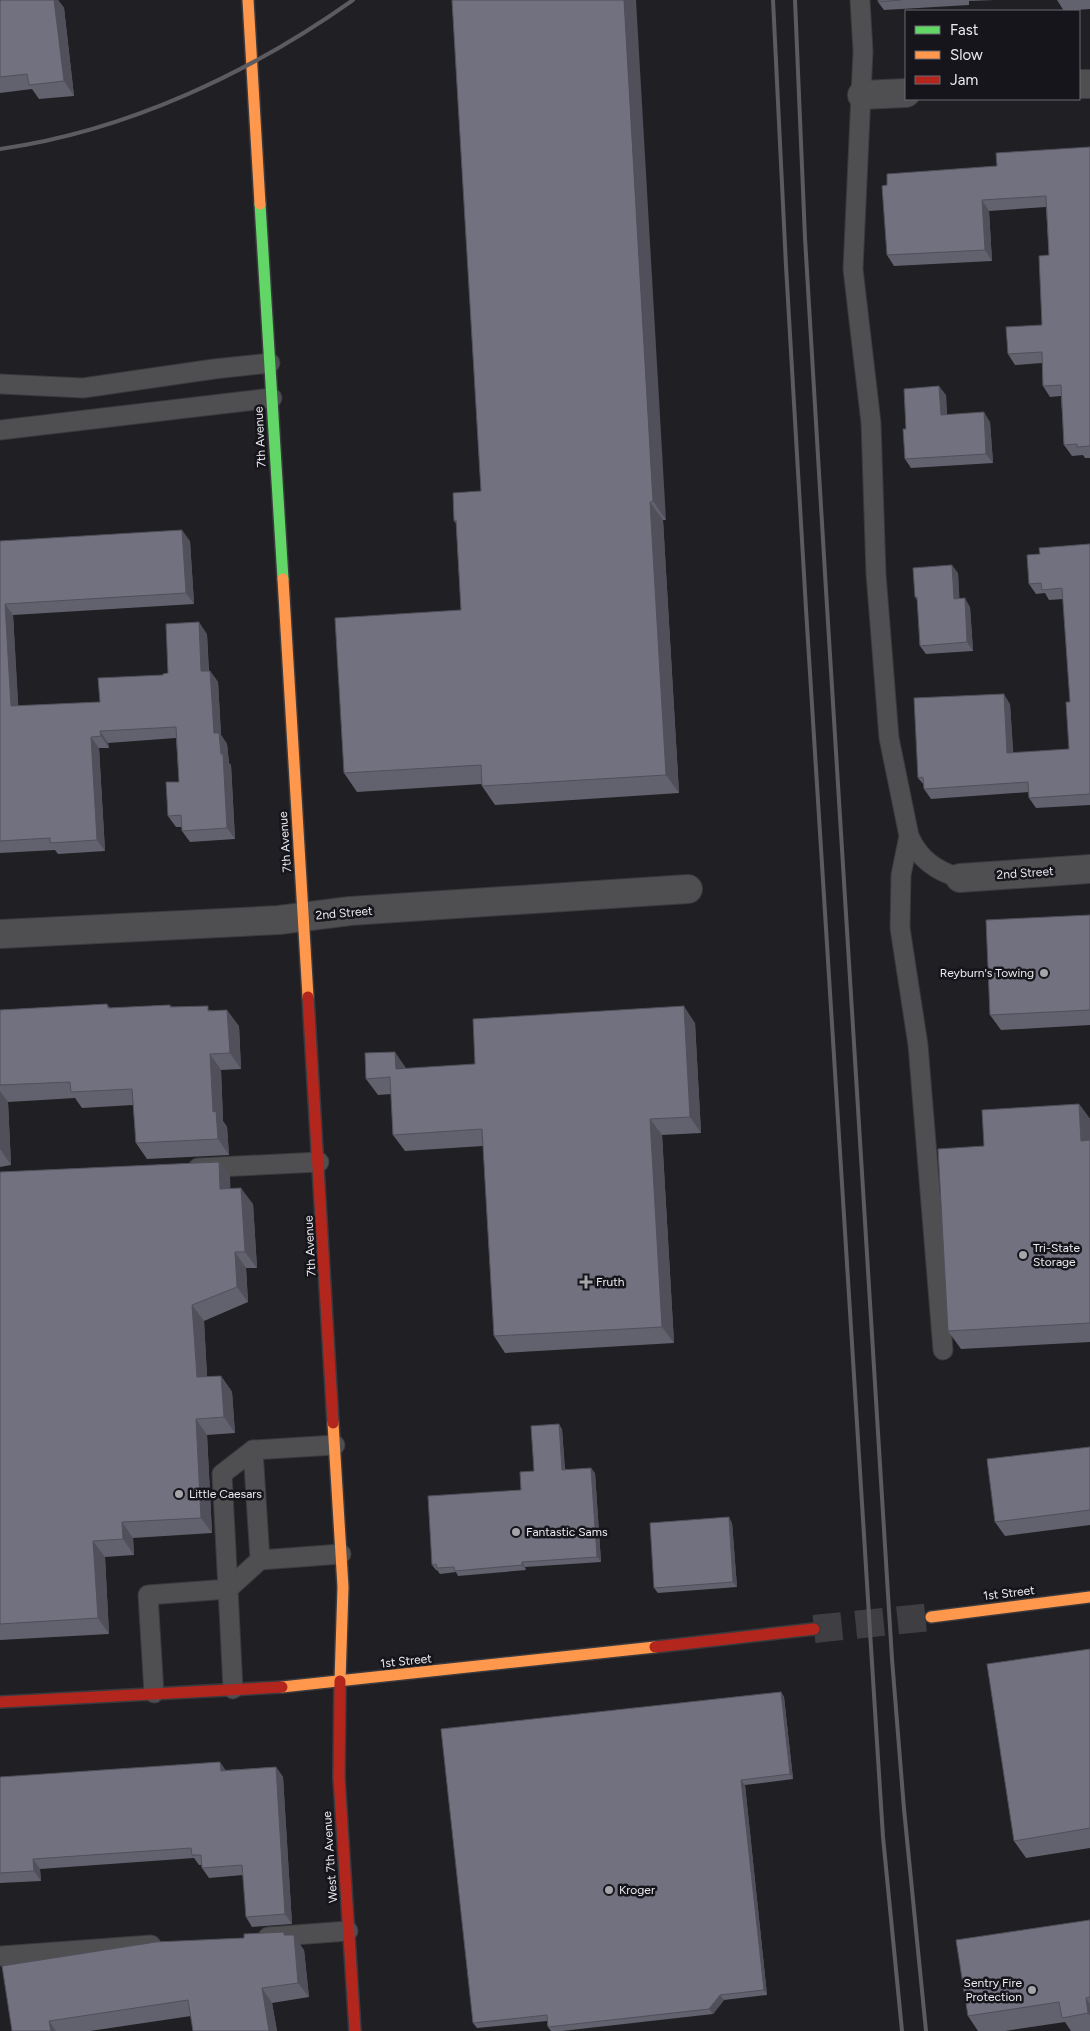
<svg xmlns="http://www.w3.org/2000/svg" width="1090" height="2031" font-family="Figtree,sans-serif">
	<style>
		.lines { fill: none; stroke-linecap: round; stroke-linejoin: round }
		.secondary-tunnel { stroke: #3e3e43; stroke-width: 28; stroke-dasharray: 28 14; stroke-linecap: butt }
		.lane-casing { stroke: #3a3a3e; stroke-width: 21 }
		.street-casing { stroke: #3a3a3e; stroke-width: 30 }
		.fast-casing { stroke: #3a3a3e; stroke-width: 14 }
		.slow-casing { stroke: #3a3a3e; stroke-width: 14 }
		.jam-casing { stroke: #3a3a3e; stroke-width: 14 }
		.lane { stroke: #4f4f52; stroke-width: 19 }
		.street { stroke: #4f4f52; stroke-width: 28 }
		.fast { stroke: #63d668; stroke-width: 11 }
		.slow { stroke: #ff974d; stroke-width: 11 }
		.jam { stroke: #b3261e; stroke-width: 11 }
		.rail { stroke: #5b5b60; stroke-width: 4 }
		.wall { fill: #62616e }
		.shaded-wall { fill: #504f5a }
		.building { fill: #727180; stroke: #504f5a }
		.poi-dot { fill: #a4a4a9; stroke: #15151b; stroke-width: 2 }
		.labels { text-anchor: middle; stroke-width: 5; stroke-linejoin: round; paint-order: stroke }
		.street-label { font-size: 12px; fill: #ebebf0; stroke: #15151b }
		.poi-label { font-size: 12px; fill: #ebebf0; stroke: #15151b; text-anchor: start }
	</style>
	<rect width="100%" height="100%" fill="#1f1f24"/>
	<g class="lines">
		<path class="secondary-tunnel" d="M814,1629L931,1617"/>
		<g class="lane-casing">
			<g id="lane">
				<path d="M860,0L863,51L853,269L871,423L876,574L889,738L909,836C919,859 936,871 960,878"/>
				<path d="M0,384L83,388L214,369L270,363"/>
				<path d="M0,430L272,398"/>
				<path d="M909,836L901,875L900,928L918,1045L943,1350"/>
				<path d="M198,1168L319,1162"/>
				<path d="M260,1560L253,1450L335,1445"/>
				<path d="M233,1689L228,1589L260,1560L341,1554"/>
				<path d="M154,1693L148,1595L228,1589L222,1474L253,1450"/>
				<path d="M268,1937L348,1931"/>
				<path d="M0,1956L151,1945"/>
			</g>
		</g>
		<g class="street-casing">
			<g id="street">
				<path d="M1079,84H1090"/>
				<path d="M862,95L906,93"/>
				<path d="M960,878L1090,869"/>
				<path d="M0,934L279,920L350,911L688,889"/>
			</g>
		</g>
		<g class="fast-casing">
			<path id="fast" d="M260,204L283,579"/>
		</g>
		<g class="slow-casing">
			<g id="slow">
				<path d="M248,0L260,204"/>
				<path d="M283,579L308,997"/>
				<path d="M333,1423L343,1587L340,1681"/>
				<path d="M931,1617L1090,1597"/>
				<path d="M282,1687L655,1647"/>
			</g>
		</g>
		<g class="jam-casing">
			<g id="jam">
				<path d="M308,997L333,1423"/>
				<path d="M655,1647L814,1629"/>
				<path d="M340,1681L339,1778L355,2031"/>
				<path d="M0,1702L282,1687"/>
			</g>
		</g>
		<use href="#lane" class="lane"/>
		<use href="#street" class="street"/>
		<use href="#fast" class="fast"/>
		<use href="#slow" class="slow"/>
		<use href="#jam" class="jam"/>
		<g class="rail">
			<path d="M773,0L786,266L806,609L872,1663L883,1837L902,2031"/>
			<path d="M795,0L805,238L826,590L892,1659L904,1809L926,2031"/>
			<path d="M0,149C127,131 250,73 353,0"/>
		</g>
	</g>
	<g class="wall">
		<path d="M0,0H58L64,8L74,96L39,99L32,89L0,93Z"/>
		<path d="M452,0L666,520H663L679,793L495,805L482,786V784L357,792L344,773L461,610L456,523L454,521L481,491Z"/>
		<path d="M878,0H995L969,1V5L884,10L878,2Z"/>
		<path d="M1057,0H1090V9L1064,11Z"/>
		<path d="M1090,147V458H1085L1083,455L1072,456L1064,445L1061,396L1050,397L1043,386L1042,363L1015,365L1008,354L1042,325L1049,255L1046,207L989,211L992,261L894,266L887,255L997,166Z"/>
		<path d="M946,395L947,415L990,422L993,463L911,468L905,459L906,429Z"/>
		<path d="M0,541H190L194,604L13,615L18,706L100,702L168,673L207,634L209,671H210L218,682L221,735L227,744L229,763L231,765L235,839L190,842L182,831V827H176L168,816L179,782L176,738L108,743L109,748H99L105,851L58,854L55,850L0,853Z"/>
		<path d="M1090,544V805L1036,808L1029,798V792L931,799L924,789V785L918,778L1010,704L1013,753L1069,749L1070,702L1063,599L1049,600L1045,593L1036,594L1029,584L1040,554Z"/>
		<path d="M958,573L959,599L970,607L973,651L926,654L920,646L917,600L915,597Z"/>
		<path d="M1090,915V1025L1001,1030L990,1015Z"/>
		<path d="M107,1004L110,1008L170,1005L172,1007L211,1010L239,1026L241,1069L221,1070L223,1121L227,1127L229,1155L147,1159L136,1143L133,1105L82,1108L75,1098L8,1102L11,1165L0,1167V1010Z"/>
		<path d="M695,1023L701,1133L662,1135L674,1343L505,1353L494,1336L483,1146L405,1151L393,1135L391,1094L378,1095L366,1079L475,1064Z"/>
		<path d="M1079,1104L1090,1119V1342L961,1349L948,1331L984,1146Z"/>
		<path d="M219,1162L230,1177V1189L253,1204L257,1268H246L248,1302L204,1321L207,1377L221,1376L232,1392L235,1433L207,1435L212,1533L133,1538L134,1555L105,1557L109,1634L0,1640V1172Z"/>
		<path d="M562,1429L565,1469L595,1473L601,1562L525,1567L526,1570L458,1576L456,1572L440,1574L437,1570H436L432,1565L521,1490Z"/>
		<path d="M1090,1447V1525L1005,1536L995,1522Z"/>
		<path d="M732,1523L737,1587L658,1593L654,1588Z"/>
		<path d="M1090,1649V1848L1026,1858L1014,1841Z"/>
		<path d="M781,1692L784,1697L793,1779L745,1785L767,1995L724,2000L713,2014L562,2031H551L548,2027L547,2021L477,2028L473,2023Z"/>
		<path d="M276,1767L283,1777L292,1924L252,1927L246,1917L243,1875L209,1878L202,1868V1865H199L194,1858L40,1869L41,1881L0,1883V1777L225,1770Z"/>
		<path d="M1090,1920V2031H1071L1065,2022L1005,2031H978L968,2016Z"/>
		<path d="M286,1935L304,1950L309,1997L272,2003L277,2031H193L191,2016L90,2031H12Z"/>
	</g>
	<g class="shaded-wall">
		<path d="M54,0H58L64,8L74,96L64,81Z"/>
		<path d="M624,0H636L666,520L653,501Z"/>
		<path d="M982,200L989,211L992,261L985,250Z"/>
		<path d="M939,386L946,395L947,424L941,415Z"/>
		<path d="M984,412L990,422L993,463L986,454Z"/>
		<path d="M650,502L663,520L679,793L666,775Z"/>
		<path d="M182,530L190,541L194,604L186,593Z"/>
		<path d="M952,565L958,573L960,607L954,599Z"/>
		<path d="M965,598L970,607L973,651L967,642Z"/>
		<path d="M5,604L13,615L19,717L11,706Z"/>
		<path d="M199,622L207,634L209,683L201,671Z"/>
		<path d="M210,671L218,682L221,735L227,744L229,763L231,765L235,839L227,828L221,754L214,733Z"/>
		<path d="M1004,694L1010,704L1014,763L1007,753Z"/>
		<path d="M100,731L108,743L109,748L101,736Z"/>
		<path d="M91,737L99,748L105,851L97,840Z"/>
		<path d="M684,1006L695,1023L701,1133L690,1117Z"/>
		<path d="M227,1010L239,1026L241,1069L230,1053Z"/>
		<path d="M395,1052L406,1068L396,1069Z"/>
		<path d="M210,1054L221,1070L223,1121L227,1127L229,1155L218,1139L213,1112Z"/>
		<path d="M0,1091L8,1102L11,1165L0,1149Z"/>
		<path d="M1079,1104L1090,1119V1154L1081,1141Z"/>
		<path d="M650,1119L662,1135L674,1343L662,1327Z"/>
		<path d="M219,1162L230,1177L231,1205L220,1189Z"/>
		<path d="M241,1188L253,1204L257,1268L245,1252Z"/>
		<path d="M235,1252L246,1268L248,1302L237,1287Z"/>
		<path d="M192,1305L204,1321L208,1393L197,1377Z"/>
		<path d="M221,1376L232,1392L235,1433L224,1417Z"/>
		<path d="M196,1419L207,1435L212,1533L201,1518Z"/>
		<path d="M559,1424L562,1429L565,1475L562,1470Z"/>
		<path d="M591,1468L595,1473L601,1562L597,1557Z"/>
		<path d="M729,1517L732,1523L737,1587L733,1582Z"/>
		<path d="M122,1522L133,1538L134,1555L123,1539Z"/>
		<path d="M93,1541L105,1557L109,1634L98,1618Z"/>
		<path d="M522,1562L525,1567L526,1570L522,1565Z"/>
		<path d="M781,1692L784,1697L793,1779L790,1774Z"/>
		<path d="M220,1762L227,1772L221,1771Z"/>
		<path d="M276,1767L283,1777L292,1924L285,1914Z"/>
		<path d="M741,1780L745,1785L767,1995L764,1990Z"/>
		<path d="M33,1859L40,1869L41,1881L34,1871Z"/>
		<path d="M294,1935L304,1950L309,1997L298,1983Z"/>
		<path d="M262,1988L272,2003L277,2031H269Z"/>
		<path d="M720,1995L724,2000L713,2014L709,2009Z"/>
		<path d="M1086,1998L1090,2004V2016L1088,2013Z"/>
		<path d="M49,2021L56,2031H51Z"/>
	</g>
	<g class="building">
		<path d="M0,0H54L64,81L29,85L27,74L0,77Z"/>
		<path d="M452,0H624L653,501L650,502L666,775L482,786L481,765L344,773L335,618L461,610L456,520L454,521L453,493L481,491Z"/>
		<path d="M878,0H901L878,2Z"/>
		<path d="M1090,147V446L1077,447V444L1064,445L1061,385L1043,386L1042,352L1008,354L1006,327L1042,325L1039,256L1049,255L1046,196L982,200L985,250L887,255L882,186L887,185V174L997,166L996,153Z"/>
		<path d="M939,386L941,415L984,412L986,454L905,459L903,429H906L904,389Z"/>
		<path d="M182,530L186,593L5,604L11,706L100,702L98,678L163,675V674L168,673L166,624L199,622L201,671H210L214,733H219L221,754H223L227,828L182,831L181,815L168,816L166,782H179L176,727L100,731L101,736L91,737L97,840L50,843V838L0,841V541Z"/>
		<path d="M1090,544V794L1029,798L1028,782L924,789L923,777L918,778L914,698L1004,694L1007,753L1069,749L1066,702H1070L1062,588L1042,590L1041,583L1029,584L1027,555L1040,554L1039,548Z"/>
		<path d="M952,565L954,599L965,598L967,642L920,646L917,597H915L913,568Z"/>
		<path d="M1090,915V1010L990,1015L986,920Z"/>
		<path d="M107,1004L108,1008L170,1005V1007L208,1006V1011L227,1010L230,1053L210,1054L213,1112L216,1111L218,1139L136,1143L132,1089L71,1092L70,1082L0,1085V1010Z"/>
		<path d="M684,1006L690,1117L650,1119L662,1327L494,1336L482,1129L393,1135L390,1077L366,1079L365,1053L395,1052L396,1069L475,1064L473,1019Z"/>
		<path d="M1079,1104L1081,1141L1090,1140V1323L948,1331L938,1149L984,1146L982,1110Z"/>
		<path d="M219,1162L220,1189L241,1188L245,1252H235L237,1287L192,1305L197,1377L221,1376L224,1417L196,1419L201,1518L122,1522L123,1539L93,1541L98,1618L0,1624V1172Z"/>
		<path d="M559,1424L562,1470L591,1468L597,1557L522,1562V1565L455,1571L454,1567L437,1568L436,1564L432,1565L428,1496L521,1490L520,1472L534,1471L531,1426Z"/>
		<path d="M1090,1447V1510L995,1522L987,1459Z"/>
		<path d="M729,1517L733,1582L654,1588L650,1523Z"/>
		<path d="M1090,1649V1828L1014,1841L987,1664Z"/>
		<path d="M781,1692L790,1774L741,1780L764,1990L720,1995L709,2009L548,2027L547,2015L473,2023L441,1729Z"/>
		<path d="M220,1762L221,1771L276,1767L285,1914L246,1917L242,1865L202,1868L201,1855H192L191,1848L33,1859L34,1871L0,1873V1777Z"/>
		<path d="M1090,1920V1997L1086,1998L1088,2013L1062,2018L1059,2002L968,2016L956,1940Z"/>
		<path d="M284,1932V1935H294L298,1983L262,1988L269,2031H193L188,2000L49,2021L51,2031H12L2,1966L156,1942L244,1938V1934Z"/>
	</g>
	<g class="poi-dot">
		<circle cx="1044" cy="973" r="5"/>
		<circle cx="1023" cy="1255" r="5"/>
		<path d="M583.5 1274.5h5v5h5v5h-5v5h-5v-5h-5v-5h5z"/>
		<circle cx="179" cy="1494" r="5"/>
		<circle cx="516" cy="1532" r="5"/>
		<circle cx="609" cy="1890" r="5"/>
		<circle cx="1032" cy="1990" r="5"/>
	</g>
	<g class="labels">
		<g class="street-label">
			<text transform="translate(260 437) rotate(-93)" y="4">7th Avenue</text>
			<text transform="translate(285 842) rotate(-94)" y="4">7th Avenue</text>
			<text transform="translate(1025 873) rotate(-4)" y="4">2nd Street</text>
			<text transform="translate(344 913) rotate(-5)" y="4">2nd Street</text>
			<text transform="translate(310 1246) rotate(-93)" y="4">7th Avenue</text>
			<text transform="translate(1009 1593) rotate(-7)" y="4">1st Street</text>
			<text transform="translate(406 1661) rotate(-6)" y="4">1st Street</text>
			<text transform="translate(330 1857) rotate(-94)" y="4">West 7th Avenue</text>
		</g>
		<g class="poi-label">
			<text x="1034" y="977" text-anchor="end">Reyburn's Towing</text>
			<text x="1033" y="1252">Tri-State<tspan x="1033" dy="14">Storage</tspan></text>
			<text x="596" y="1286">Fruth</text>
			<text x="189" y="1498">Little Caesars</text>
			<text x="526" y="1536">Fantastic Sams</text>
			<text x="619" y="1894">Kroger</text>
			<text x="1022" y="1987" text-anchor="end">Sentry Fire<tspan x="1022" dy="14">Protection</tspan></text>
		</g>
	</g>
	<rect x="905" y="10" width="175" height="90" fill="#15151b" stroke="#6b6b70"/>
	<rect x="915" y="26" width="25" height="8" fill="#63d668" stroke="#6b6b70"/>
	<text x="950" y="35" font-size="15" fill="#ebebf0">Fast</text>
	<rect x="915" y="51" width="25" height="8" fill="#ff974d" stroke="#6b6b70"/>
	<text x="950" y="60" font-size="15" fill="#ebebf0">Slow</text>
	<rect x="915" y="76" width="25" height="8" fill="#b3261e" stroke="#6b6b70"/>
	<text x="950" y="85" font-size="15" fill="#ebebf0">Jam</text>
</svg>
